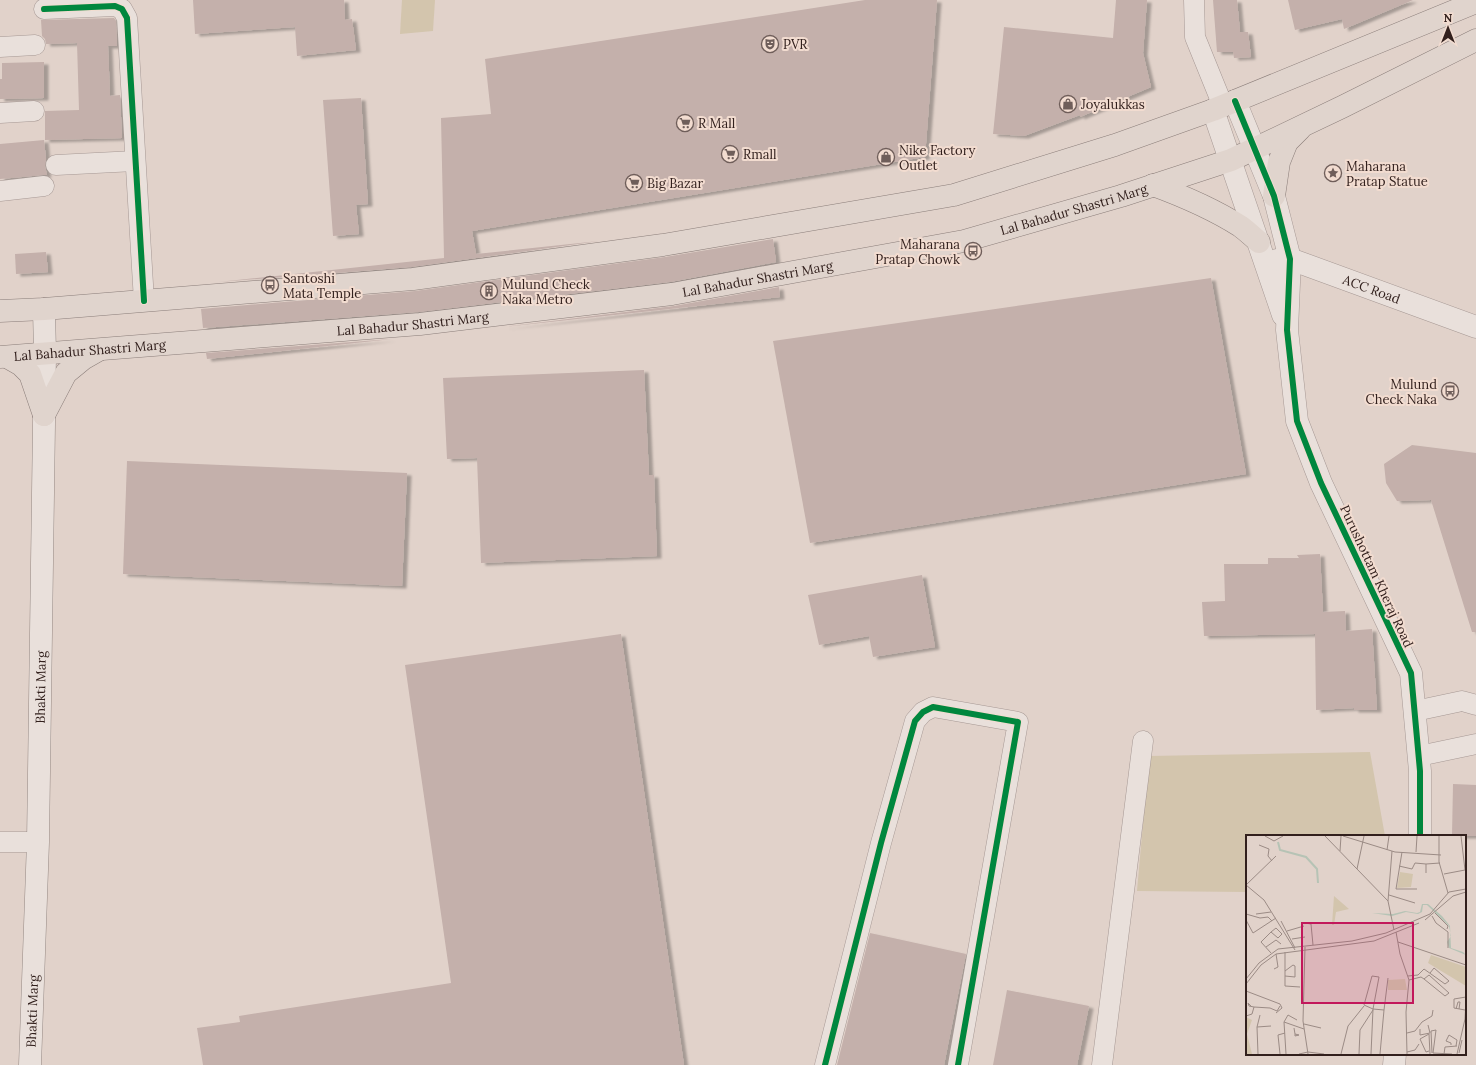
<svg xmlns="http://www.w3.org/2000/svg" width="1476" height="1065" font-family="Lora,serif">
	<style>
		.green { fill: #d3c5ad }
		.building { fill: #c4b0ab; filter: url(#shadow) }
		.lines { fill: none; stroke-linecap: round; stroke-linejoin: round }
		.minor-casing { stroke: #a69894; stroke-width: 21 }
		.tertiary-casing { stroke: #a69894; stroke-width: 23 }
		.secondary-casing { stroke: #958883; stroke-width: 23 }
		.primary-casing { stroke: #8b7e7a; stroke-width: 23 }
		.minor { stroke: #e9e0db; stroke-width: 20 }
		.tertiary { stroke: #e9e0db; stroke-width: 22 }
		.secondary { stroke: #e9e0db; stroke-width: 22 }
		.primary { stroke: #e0d4cd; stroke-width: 22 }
		.cycleway-casing { stroke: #f2dcd0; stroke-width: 8 }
		.cycleway { stroke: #00873e; stroke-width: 6 }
		.labels { text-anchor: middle; stroke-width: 4; stroke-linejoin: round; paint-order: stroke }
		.poi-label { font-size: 13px; fill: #32201d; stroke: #f2dcd0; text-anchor: start }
		.street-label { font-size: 13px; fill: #32201d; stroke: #f2dcd0 }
		.inset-river { fill: none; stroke: #b6c3b5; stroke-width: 2 }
		.inset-road { fill: none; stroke: #9b8b85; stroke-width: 1 }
		.view { fill: #c2185b; fill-opacity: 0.15; stroke: #c2185b; stroke-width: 2 }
		.inset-edge { fill: none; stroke: #32201d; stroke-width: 2 }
	</style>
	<defs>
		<filter id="shadow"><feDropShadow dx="4.5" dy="2.5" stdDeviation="1" flood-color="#0004"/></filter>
	</defs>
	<rect width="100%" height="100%" fill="#e1d2ca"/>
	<g class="green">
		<path d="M402,0H435L433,31L400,34Z"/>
		<path d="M1370,752L1385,836H1247V892L1137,891L1149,756Z"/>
	</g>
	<g class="building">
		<path d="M193,0H344L345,20L352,19L356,50L297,56L295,27L195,34Z"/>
		<path d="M865,0H937L925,157L472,231L476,254L599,241L412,267L218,282L444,258L441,118L491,114L485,59Z"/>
		<path d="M1116,0H1147L1143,53L1151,87L1080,117V115L1024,136L993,134L1004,27L1113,38Z"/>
		<path d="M1213,0H1237L1240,32H1248L1251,57L1234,58L1233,52H1217Z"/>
		<path d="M1288,0H1413L1344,29L1342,19L1295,30Z"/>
		<path d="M114,18L116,21L117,46H108L110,96L120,95L122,138L45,140V111L79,110L77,43L46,44L45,39L42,36L41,20Z"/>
		<path d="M44,62V98L0,99V79H2V63Z"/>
		<path d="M361,98L368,204L356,205L359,234L333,236L323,100Z"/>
		<path d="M44,140L46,159L45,166L47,175H43L0,179V144Z"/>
		<path d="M773,239L776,262L670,282L419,312L203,328L201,309L415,291L665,257Z"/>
		<path d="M46,252L48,272L16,274L15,254Z"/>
		<path d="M1211,278L1246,474L810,543L773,341Z"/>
		<path d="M779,287L780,297L495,328L674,306Z"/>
		<path d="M392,339L207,359L206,353Z"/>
		<path d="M644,370L649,475H654L657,556L481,563L477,458L447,459L443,378Z"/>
		<path d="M1412,445L1476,453V632H1472L1431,500L1397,501L1386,483L1384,464Z"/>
		<path d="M127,461L407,473L402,586L123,574Z"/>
		<path d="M1320,554L1323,612L1345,611L1346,631L1372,629L1377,710H1354V708L1316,710L1315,634L1204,636L1202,602L1225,601L1224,564H1268V558H1299L1297,555Z"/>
		<path d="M922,575L935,647L873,657L869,636L819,645L808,595Z"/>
		<path d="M621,634L684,1065H203L197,1028L240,1022L239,1016L451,983L405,665Z"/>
		<path d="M1453,784L1476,785V836H1452Z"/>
		<path d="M870,933L966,954L944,1065H837Z"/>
		<path d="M1007,990L1089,1006L1077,1065H993Z"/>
	</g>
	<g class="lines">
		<g class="minor-casing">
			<g id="minor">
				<path d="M1194,0L1195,37L1223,106"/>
				<path d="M44,9L115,6L122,9L127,18L144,301"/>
				<path d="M0,47L35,45"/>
				<path d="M0,113L34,111"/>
				<path d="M56,165L135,161"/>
				<path d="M0,191L44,186"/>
				<path d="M1415,711L1462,701L1476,705"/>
				<path d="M1419,756L1476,744"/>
				<path d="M0,842H38"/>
				<path d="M825,1065L881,843L915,721L923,712L933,707L1018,722L958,1065"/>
				<path d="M1102,1065L1143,741"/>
			</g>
		</g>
		<g class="tertiary-casing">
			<g id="tertiary">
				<path d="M1235,101L1274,196L1290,259L1287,330L1297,421L1321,483L1411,673L1420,771V836"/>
				<path d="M1213,110L1283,315"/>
				<path id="s1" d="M1277,260L1290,259L1476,327"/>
				<path d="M1394,1065L1395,1054"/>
			</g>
		</g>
		<g class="secondary-casing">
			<g id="secondary">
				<path id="s2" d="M30,1065L38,842L45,354L44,309"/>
			</g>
		</g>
		<g class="primary-casing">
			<g id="primary">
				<path d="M1153,185C1183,196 1213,209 1240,226C1247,231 1253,237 1259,242"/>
				<path d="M1274,196L1279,162L1287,142L1300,129"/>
				<path d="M0,311L44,309L413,279L663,245L954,195L1115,145L1213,110L1476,2"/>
				<path id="s3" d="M0,357L420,324L672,294L964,241L1121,196L1231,160L1342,107L1476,40"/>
				<path d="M7,357L21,365L30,374L44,415"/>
				<path d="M44,415L66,373L83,359L97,351"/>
			</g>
		</g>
		<use href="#minor" class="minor"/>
		<use href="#tertiary" class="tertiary"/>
		<use href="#secondary" class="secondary"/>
		<use href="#primary" class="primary"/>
		<g class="cycleway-casing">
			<g id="cycleway">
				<path d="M44,9L115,6L122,9L127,18L144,301"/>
				<path d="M1235,101L1274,196L1290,259L1287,330L1297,421L1321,483L1411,673L1420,771V836"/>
				<path d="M825,1065L881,843L915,721L923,712L933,707L1018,722L958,1065"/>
			</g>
		</g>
		<use href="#cycleway" class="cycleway"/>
	</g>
	<defs>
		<g id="theatre-ring" transform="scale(0.9)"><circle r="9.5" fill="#f2dcd0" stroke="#6f5e5a" stroke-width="1.5"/><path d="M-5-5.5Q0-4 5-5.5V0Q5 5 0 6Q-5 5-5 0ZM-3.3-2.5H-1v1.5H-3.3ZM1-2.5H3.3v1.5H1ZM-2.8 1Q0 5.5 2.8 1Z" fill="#6f5e5a"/></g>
		<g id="shop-ring" transform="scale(0.9)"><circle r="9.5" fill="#f2dcd0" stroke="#6f5e5a" stroke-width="1.5"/><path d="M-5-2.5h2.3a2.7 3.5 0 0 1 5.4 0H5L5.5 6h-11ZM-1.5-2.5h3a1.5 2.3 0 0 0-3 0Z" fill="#6f5e5a"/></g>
		<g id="supermarket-ring" transform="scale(0.9)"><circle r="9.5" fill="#f2dcd0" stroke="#6f5e5a" stroke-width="1.5"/><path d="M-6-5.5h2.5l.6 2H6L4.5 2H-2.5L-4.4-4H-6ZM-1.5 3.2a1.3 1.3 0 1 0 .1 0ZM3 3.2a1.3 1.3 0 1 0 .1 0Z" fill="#6f5e5a"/></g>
		<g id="sight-ring" transform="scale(0.9)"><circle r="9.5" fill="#f2dcd0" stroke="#6f5e5a" stroke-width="1.5"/><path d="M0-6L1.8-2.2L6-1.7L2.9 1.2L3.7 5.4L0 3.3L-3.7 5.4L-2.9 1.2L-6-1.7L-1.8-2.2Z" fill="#6f5e5a"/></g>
		<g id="bus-ring" transform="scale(0.9)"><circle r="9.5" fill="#f2dcd0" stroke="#6f5e5a" stroke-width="1.5"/><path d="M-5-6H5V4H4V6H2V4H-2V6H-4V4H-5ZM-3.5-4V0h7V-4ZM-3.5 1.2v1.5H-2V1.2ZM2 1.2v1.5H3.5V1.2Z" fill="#6f5e5a"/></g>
		<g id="building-ring" transform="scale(0.9)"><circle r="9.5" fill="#f2dcd0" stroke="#6f5e5a" stroke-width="1.5"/><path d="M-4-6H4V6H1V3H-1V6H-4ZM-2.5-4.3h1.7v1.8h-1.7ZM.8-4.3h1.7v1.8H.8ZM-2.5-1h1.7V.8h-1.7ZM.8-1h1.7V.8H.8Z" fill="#6f5e5a"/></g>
	</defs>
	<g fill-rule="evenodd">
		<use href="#theatre-ring" x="770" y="44"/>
		<use href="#shop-ring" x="1068" y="104"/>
		<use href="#supermarket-ring" x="685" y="123"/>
		<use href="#supermarket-ring" x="730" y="154"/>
		<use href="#shop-ring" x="886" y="157"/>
		<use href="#sight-ring" x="1333" y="173"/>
		<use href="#supermarket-ring" x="634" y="183"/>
		<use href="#bus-ring" x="973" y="251"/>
		<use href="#bus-ring" x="270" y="285"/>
		<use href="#building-ring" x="489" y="291"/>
		<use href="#bus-ring" x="1450" y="391"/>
	</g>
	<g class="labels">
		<g class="poi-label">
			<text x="783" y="49">PVR</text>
			<text x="1081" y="109">Joyalukkas</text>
			<text x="698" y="128">R Mall</text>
			<text x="899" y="155">Nike Factory<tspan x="899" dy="15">Outlet</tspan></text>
			<text x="743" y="159">Rmall</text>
			<text x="1346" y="171">Maharana<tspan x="1346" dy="15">Pratap Statue</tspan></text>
			<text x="647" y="188">Big Bazar</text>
			<text x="960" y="249" text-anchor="end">Maharana<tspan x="960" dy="15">Pratap Chowk</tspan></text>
			<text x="283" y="283">Santoshi<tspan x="283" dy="15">Mata Temple</tspan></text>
			<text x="502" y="289">Mulund Check<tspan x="502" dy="15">Naka Metro</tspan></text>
			<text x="1437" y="389" text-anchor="end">Mulund<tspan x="1437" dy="15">Check Naka</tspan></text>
		</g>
		<g class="street-label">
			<text dy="5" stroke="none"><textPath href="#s3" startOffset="1086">Lal Bahadur Shastri Marg</textPath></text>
			<text dy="5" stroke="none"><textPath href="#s3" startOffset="762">Lal Bahadur Shastri Marg</textPath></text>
			<text dy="5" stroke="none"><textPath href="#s1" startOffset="100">ACC Road</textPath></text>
			<text dy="5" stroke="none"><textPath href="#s3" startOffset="414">Lal Bahadur Shastri Marg</textPath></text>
			<text dy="5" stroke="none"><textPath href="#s3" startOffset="90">Lal Bahadur Shastri Marg</textPath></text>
			<text transform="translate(1377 576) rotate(65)" y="5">Purushottam Kheraj Road</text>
			<text dy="5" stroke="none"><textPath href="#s2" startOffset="378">Bhakti Marg</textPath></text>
			<text dy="5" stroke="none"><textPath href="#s2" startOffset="54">Bhakti Marg</textPath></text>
		</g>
	</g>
	<g transform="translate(1246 835)">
		<rect width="220" height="220" fill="#e1d2ca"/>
		<path d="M154,37L167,39L165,52L151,53ZM88,61L103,74L90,77L88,90H86ZM185,120L220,132V151L182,128ZM159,144L161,155H142V145ZM0,182L6,185L1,199L6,219H0Z" fill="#d3c5ad"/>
		<path d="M176,69H182L196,81L204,91L205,113L217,117L220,120L203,113L201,107L205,101L203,91L181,70H177L176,77L172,79L160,77L146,81L126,78L147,79L159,76L171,78L174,77Z" fill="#b6c3b5"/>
		<path class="inset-river" d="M32,7L34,15L60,22L71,34L72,48"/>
		<path class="inset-road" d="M19,1L28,6L37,1M79,1L142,66L148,95M97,1L149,17L195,20M193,1V27L202,58M13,10L23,14L22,21L26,26M141,15L143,1M94,16L95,1M156,17L150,54H171M170,17L171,1M180,29L194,28M153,31L166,34L169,28L180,29V38M111,34L118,1M198,39L219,35L215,1M0,50L18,65L49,115M0,50L30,21M143,60L169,68M142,66L146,16M189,78L202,91L201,94M0,79L14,83L22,82L26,86M10,79L25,77M186,81L190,88L202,97V113M0,85L7,98L30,83M179,85L207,61L220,57M35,86L49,113M59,88L65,89L67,110M41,96L58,91M25,97L30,93L36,99L32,103L25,97L15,107L25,118M150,97L154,119L163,145L160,177L161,219M46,104L59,102M152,107L220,130M20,112L30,105L35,109M59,112L57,186L62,219M39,117V151L54,152M28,134L32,132L30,119M39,141L49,142V131L47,130L39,136M162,141L172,140L178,134L199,149L203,146L188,133L184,138M0,144L13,128L32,114L106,106L140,98L184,79L203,57L220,54M163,145L175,142L178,144L183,140L203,158L199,161L178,144M0,149L15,130L30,119L128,106L173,88M0,156L34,169L36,173L30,178M5,171L2,168L3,171L8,172M210,174L212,167H214L213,174M138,175L142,143M219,175L208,173V164L220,162M0,181L6,179L8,172L24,173L31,176L34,171M38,187L42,180L51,185M58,189L75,193M11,192L14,180M48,193L49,199V201L53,200L49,199M174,194V200L184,198L182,190M161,198L169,196L176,187L186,181L187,175M205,210V208L200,206L203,200L211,205L210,211M183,216L180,217L174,204L183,199L184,219M161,217L169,215L173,209M186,218L185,196L190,195L187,218M187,218L206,219M213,218L216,205M12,219L11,192L25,191M34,219L32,200L39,198M40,219L38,187L58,194M53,219L62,217L78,219M95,219L102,191L118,171M113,219L114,195L127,175M125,219L127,174L133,142L126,141L118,170L127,174L138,175L134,219M198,219L199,212L211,211M211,219L219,184L220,164"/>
		<path class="view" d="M56,88H167V168H56Z"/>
		<rect width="220" height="220" class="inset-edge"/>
	</g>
	<g transform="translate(1448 28)" stroke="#f2dcd0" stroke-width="3" paint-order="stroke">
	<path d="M0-3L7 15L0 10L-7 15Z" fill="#32201d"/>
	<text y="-6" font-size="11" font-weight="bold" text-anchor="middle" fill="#32201d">N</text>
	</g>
</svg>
